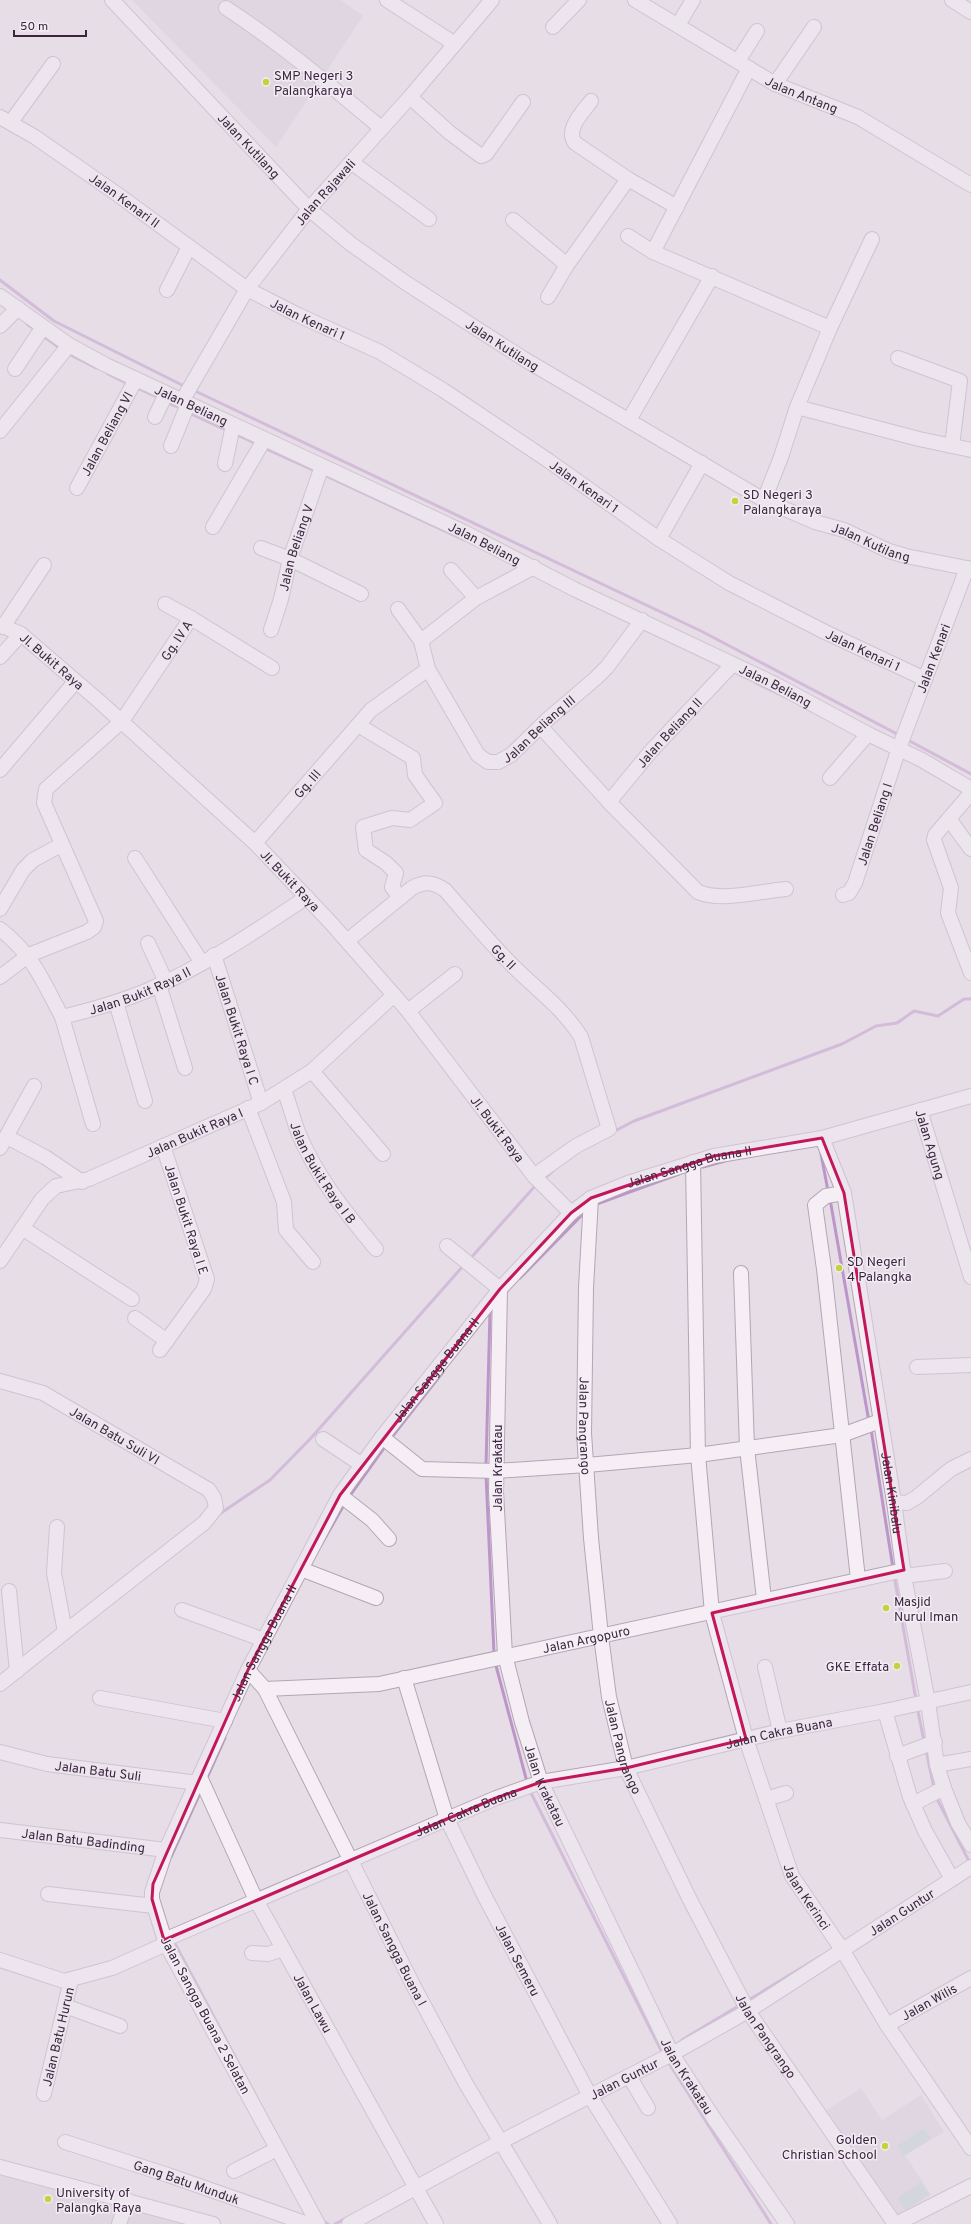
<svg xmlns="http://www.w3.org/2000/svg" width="971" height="2224" font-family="Overpass,sans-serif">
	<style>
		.built { fill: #dacfdc }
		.green { fill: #bdd1d1 }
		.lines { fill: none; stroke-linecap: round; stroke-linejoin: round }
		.stream { stroke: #bc96c9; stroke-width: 3 }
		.minor-casing { stroke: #b3a6b4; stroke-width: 16 }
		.minor { stroke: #f5eff5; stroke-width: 14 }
		.marked { fill: none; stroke: #c2185b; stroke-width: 3; stroke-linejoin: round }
		.poi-dot { fill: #c6d23c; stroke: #f3ecf5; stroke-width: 1.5 }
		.labels { text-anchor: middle; stroke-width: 3; stroke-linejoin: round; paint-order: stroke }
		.poi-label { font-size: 13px; fill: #3b263e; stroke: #f3ecf5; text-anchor: start }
		.street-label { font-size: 13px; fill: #3b263e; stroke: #f3ecf5 }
	</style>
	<rect width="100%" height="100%" fill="#e6dde7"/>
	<g class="built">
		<path d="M132,0H341L363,16L276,147Z"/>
		<path d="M861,2088L882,2120L921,2095L944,2132L905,2155L931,2195L898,2216H896L879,2193L827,2110Z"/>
		<path d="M0,2174L192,2224H0Z"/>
	</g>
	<g class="green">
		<path d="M924,2128L931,2139L904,2156L897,2146Z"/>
		<path d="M921,2182L929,2195L905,2210L897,2198Z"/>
	</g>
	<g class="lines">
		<g class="stream">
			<path d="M0,280L54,321L186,387"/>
			<path d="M27,324L37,331"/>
			<path d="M43,336L61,349"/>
			<path d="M67,353L96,368"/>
			<path d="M108,374L128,384"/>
			<path d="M135,387L159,398"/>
			<path d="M193,390L701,631L899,735"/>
			<path d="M166,402L183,409"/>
			<path d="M189,413L228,431"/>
			<path d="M235,434L257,444"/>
			<path d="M264,448L317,472"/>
			<path d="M324,475L464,540"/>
			<path d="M756,683L785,697"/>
			<path d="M906,739L971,774"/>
			<path d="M613,1132L634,1121L842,1044L876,1026L897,1023L914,1011L938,1016L964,999H971"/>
			<path d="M821,1154L828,1191"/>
			<path d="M703,1167L725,1161"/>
			<path d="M542,1180L553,1171"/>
			<path d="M830,1199L869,1422"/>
			<path d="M594,1205L679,1174"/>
			<path d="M469,1260L536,1185"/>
			<path d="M520,1278L585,1212"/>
			<path d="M871,1429L893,1568"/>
			<path d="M391,1438L443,1372"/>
			<path d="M486,1466L490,1311"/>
			<path d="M486,1474L494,1654"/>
			<path d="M349,1497L387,1444"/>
			<path d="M218,1515L270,1480L311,1438L464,1265"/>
			<path d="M321,1545L345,1503"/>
			<path d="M894,1575L916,1700"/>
			<path d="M495,1662L527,1782"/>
			<path d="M917,1707L924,1741"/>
			<path d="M926,1750L934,1788"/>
			<path d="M206,1780L225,1738"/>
			<path d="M530,1791L663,2054"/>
			<path d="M936,1797L970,1863"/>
			<path d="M171,1857L201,1791"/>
			<path d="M173,1940L257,2098"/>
			<path d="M747,2001L821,1956"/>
			<path d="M682,2040L740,2005"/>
			<path d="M667,2060L771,2224"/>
			<path d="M323,2221L328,2224"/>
			<path d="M335,2224L348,2217"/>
		</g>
		<g class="minor-casing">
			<g id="minor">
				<path id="s1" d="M112,0L309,209L351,244L406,283L524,359L764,500L815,522L844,530L889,551L906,556L971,569"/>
				<path d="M387,0L455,44"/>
				<path id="s2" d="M635,0L775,84L858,117L971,185"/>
				<path d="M952,0L971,12"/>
				<path d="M226,8C281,44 331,86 381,128"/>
				<path d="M678,25L693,0"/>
				<path d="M553,27L579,0"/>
				<path d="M738,61L757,31"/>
				<path d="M775,84L814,27"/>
				<path d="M410,97L450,133L481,156L486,154L523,102"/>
				<path d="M591,101C583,112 565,129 575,143L628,179L677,207"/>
				<path id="s3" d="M0,117L35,137L117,194L247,289L298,315L380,352L443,390L549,461L659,539L729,583L825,632L925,679"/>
				<path d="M11,122L53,64"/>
				<path d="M351,162L429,219"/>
				<path d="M513,220L567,265L628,179"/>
				<path d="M628,236L653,252L830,328L797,407L781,457L764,500"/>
				<path d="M653,252L749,68"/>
				<path d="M167,290L189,247"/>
				<path id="s4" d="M0,296L69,345L106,365L464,532L574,589L775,684L868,734L922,760L971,789"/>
				<path d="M548,297L567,265"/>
				<path d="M0,326L18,308"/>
				<path d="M830,328L872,239"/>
				<path d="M898,358L960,381L952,446"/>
				<path d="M15,369L43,327"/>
				<path id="s5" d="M182,401L247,289L309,209L410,97L492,0"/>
				<path d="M797,407L919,439L971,450"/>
				<path d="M155,417L166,394"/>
				<path d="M629,420L712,276"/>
				<path d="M0,431L69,345"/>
				<path d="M171,446L188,404"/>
				<path d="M225,464L233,425"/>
				<path id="s6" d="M77,488L136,379"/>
				<path d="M213,527L264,440"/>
				<path d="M659,539L702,463"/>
				<path d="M261,548L290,559L361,594"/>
				<path id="s7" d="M534,567L476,598L421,641L428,669L478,755L488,762H498L511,755L548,719L596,678L607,667L642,620"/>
				<path d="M451,570L476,598"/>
				<path d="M165,604L191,618"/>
				<path d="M398,609L421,641"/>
				<path id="s8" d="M0,625L21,634L100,702L255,843L331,923L408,1011L534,1176L571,1213"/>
				<path d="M3,627L44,565"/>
				<path id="s9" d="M271,630L281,599L290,559L322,466"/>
				<path d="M0,657L21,634"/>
				<path d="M358,725L413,758L415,775L435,803L410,820L392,818L363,827L366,850L386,863L396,873L392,887L400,898"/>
				<path d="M541,727L609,802L698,892C722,902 760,891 786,889"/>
				<path d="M0,770L75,682"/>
				<path d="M830,778L868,734"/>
				<path d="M971,793L935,835L934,840L951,888L948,913L971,973"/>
				<path id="s10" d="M609,802L651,751L732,665"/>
				<path d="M949,819L971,849"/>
				<path id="s11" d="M255,843L371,710L428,669"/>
				<path d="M135,858L202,963"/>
				<path id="s12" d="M843,895L849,893L855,883L899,748L967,568"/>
				<path d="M0,909L23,870L33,860L61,845"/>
				<path id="s13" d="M0,929C34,956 42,980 62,1017C91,1010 119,1002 146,991C203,967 256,931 307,897"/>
				<path id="s14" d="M347,941L412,888C425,881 433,882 445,890C467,915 489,942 513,966C536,989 563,1008 581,1037L609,1129L576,1146L534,1176"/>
				<path d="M148,943L166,982"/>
				<path id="s15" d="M214,955L261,1103"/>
				<path id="s16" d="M0,977L29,955L87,932L94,927L96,921L44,803L46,789L122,721L191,618L272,668"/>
				<path d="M159,985L185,1068"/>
				<path d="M116,1002L145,1101"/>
				<path d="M408,1011L455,974"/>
				<path d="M62,1017L93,1124"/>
				<path d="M312,1071L383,1154"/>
				<path id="s17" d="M284,1089C289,1103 293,1118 298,1132C316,1176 346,1213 376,1249"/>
				<path d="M248,1108L284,1202L286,1230L313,1262"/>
				<path id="s18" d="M920,1110L971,1277"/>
				<path d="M7,1137L45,1157L82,1182"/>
				<path id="s19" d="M822,1138L844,1193L894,1502L904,1576L928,1702L937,1765L944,1788L958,1823L971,1845"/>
				<path d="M0,1148L34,1086"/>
				<path id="s20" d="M693,1162L698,1455L712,1613L746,1739L792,1876L843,1951L887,2025L971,2148"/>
				<path d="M844,1193L826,1196L815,1205L824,1269L858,1579"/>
				<path id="s21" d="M591,1198L586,1288L584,1433L591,1538L601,1636L609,1697L626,1768L689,1898L748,2011L895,2224"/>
				<path d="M22,1228L132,1299"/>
				<path d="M447,1246L500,1289"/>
				<path id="s22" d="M0,1261L42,1199L56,1186L89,1179L261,1103L312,1071L394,995"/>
				<path d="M741,1273L747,1448L764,1599"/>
				<path id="s23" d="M500,1289L496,1492L505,1655L522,1722L541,1782L672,2054L715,2120L787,2224"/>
				<path d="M135,1318L167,1341"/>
				<path d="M160,1350L204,1289L207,1279L163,1146"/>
				<path d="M917,1367L971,1365"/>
				<path id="s24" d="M0,1381L43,1393L209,1490L214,1498L216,1508L204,1523L65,1632"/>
				<path d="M382,1437L422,1469L495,1471L587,1465L698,1455L842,1435L880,1421"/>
				<path d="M323,1439L362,1465"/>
				<path d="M340,1495L372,1520L389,1539"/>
				<path d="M894,1502L907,1503L917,1497L951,1469L971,1459"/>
				<path d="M301,1569L376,1598"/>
				<path d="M904,1576L945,1571"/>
				<path d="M9,1591L17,1671"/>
				<path d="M182,1610L264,1640"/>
				<path d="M765,1667L780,1731"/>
				<path id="s25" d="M248,1670L265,1689L413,1985L466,2084L550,2224"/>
				<path id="s26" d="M404,1678L447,1819L484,1895L590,2096L670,2224"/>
				<path d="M0,1684L65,1632L54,1573L57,1527"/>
				<path id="s27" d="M265,1689L379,1684L904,1570"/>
				<path d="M100,1698L225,1721"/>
				<path d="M885,1711L910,1797L925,1831L952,1879"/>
				<path id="s28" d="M0,1752L47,1764L198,1783"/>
				<path d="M897,1756L935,1742"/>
				<path d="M937,1765L971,1759"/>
				<path id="s29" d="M200,1777L256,1900L436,2224"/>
				<path d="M766,1799L786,1793"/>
				<path d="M913,1804L944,1788"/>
				<path id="s30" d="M0,1830L166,1850"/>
				<path d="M48,1894L154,1906"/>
				<path id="s31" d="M164,1940L496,1798L541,1782L626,1768L780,1731L885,1711L971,1692"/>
				<path d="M252,1953L268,1954L283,1949"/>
				<path d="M0,1960L64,1981L112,1968L166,1944"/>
				<path d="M65,2006L120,2026"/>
				<path id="s32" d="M887,2025L971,1978"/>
				<path d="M629,2076L648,2108"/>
				<path id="s33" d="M44,2094L71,1980"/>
				<path id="s34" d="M65,2142L168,2175L308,2224"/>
				<path d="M0,2167L213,2224"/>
				<path d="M234,2171L277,2149"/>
				<path d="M119,2224L127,2200"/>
				<path id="s35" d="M318,2224L166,1944L152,1899V1892L166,1850L248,1670L340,1495L382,1437L500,1289L571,1213L591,1198L628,1183L714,1156L822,1138L971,1096"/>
				<path id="s36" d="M349,2224L500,2142L672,2054L748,2011L971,1867"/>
				<path d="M896,2224L971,2186"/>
			</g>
		</g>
		<use href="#minor" class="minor"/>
	</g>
	<path d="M0 0H971V2224H0ZM822,1138L844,1193L904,1570L712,1613L746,1739L626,1768L541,1782L496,1798L164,1940L152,1899L153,1884L248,1670L340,1495L500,1289L571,1213L591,1198L714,1156Z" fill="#e6dde7" fill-opacity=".55" fill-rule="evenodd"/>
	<path class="marked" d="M822,1138L844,1193L904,1570L712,1613L746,1739L626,1768L541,1782L496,1798L164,1940L152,1899L153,1884L248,1670L340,1495L500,1289L571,1213L591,1198L714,1156Z"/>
	<g class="poi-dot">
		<circle cx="266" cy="82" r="4"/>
		<circle cx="735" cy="501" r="4"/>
		<circle cx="839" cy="1268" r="4"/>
		<circle cx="886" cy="1608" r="4"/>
		<circle cx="897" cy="1666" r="4"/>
		<circle cx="885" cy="2146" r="4"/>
		<circle cx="48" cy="2199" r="4"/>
	</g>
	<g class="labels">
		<g class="poi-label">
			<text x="274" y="80">SMP Negeri 3<tspan x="274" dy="15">Palangkaraya</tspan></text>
			<text x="743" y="499">SD Negeri 3<tspan x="743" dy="15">Palangkaraya</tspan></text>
			<text x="847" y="1266">SD Negeri<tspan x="847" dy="15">4 Palangka</tspan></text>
			<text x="894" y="1606">Masjid<tspan x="894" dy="15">Nurul Iman</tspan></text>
			<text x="889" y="1671" text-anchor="end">GKE Effata</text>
			<text x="877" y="2144" text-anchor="end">Golden<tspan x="877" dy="15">Christian School</tspan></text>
			<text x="56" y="2197">University of<tspan x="56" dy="15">Palangka Raya</tspan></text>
		</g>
		<g class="street-label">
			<text dy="5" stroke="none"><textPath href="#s2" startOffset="192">Jalan Antang</textPath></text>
			<text dy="5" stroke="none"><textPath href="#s1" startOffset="200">Jalan Kutilang</textPath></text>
			<text dy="5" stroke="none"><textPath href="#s5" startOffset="254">Jalan Rajawali</textPath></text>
			<text dy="5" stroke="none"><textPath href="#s3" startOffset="150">Jalan Kenari II</textPath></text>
			<text dy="5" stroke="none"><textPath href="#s3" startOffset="369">Jalan Kenari 1</textPath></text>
			<text dy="5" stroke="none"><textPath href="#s1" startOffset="524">Jalan Kutilang</textPath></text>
			<text dy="5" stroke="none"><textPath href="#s4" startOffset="221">Jalan Beliang</textPath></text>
			<text dy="5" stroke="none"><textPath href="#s6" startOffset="62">Jalan Beliang VI</textPath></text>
			<text dy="5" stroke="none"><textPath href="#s3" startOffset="693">Jalan Kenari 1</textPath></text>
			<text dy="5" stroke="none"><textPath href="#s1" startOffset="943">Jalan Kutilang</textPath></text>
			<text dy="5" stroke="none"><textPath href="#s4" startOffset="545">Jalan Beliang</textPath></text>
			<text dy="5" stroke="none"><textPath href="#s9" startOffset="86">Jalan Beliang V</textPath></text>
			<text dy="5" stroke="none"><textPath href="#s16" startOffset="456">Gg. IV A</textPath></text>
			<text dy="5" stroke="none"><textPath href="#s3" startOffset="1017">Jalan Kenari 1</textPath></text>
			<text dy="5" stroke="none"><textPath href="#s12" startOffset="256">Jalan Kenari</textPath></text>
			<text dy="5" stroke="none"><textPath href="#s8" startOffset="64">Jl. Bukit Raya</textPath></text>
			<text dy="5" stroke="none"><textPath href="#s4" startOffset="869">Jalan Beliang</textPath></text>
			<text dy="5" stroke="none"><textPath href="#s7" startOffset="339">Jalan Beliang III</textPath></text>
			<text dy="5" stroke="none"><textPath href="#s10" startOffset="92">Jalan Beliang II</textPath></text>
			<text dy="5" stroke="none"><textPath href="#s11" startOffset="79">Gg. III</textPath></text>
			<text dy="5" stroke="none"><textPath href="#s12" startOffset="80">Jalan Beliang I</textPath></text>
			<text dy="5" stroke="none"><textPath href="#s8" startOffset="388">Jl. Bukit Raya</textPath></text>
			<text dy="5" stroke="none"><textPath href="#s14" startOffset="208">Gg. II</textPath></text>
			<text dy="5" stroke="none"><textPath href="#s13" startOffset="191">Jalan Bukit Raya II</textPath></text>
			<text dy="5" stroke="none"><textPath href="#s15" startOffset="78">Jalan Bukit Raya I C</textPath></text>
			<text dy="5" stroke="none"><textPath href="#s8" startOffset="712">Jl. Bukit Raya</textPath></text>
			<text dy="5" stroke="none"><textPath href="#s22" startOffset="243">Jalan Bukit Raya I</textPath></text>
			<text dy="5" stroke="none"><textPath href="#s18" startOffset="36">Jalan Agung</textPath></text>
			<text dy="5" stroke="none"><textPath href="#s35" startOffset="1306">Jalan Sangga Buana II</textPath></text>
			<text dy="5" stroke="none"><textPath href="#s17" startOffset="93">Jalan Bukit Raya I B</textPath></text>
			<text transform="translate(187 1219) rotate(72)" y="5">Jalan Bukit Raya I E</text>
			<text dy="5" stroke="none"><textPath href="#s35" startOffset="970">Jalan Sangga Buana II</textPath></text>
			<text dy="5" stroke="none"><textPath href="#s21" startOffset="228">Jalan Pangrango</textPath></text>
			<text dy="5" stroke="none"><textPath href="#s24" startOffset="128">Jalan Batu Suli VI</textPath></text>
			<text transform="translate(497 1468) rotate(-90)" y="5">Jalan Krakatau</text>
			<text dy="5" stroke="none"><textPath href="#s19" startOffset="363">Jalan Kinibalu</textPath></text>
			<text dy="5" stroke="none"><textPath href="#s27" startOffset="326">Jalan Argopuro</textPath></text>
			<text dy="5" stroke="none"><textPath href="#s35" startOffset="646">Jalan Sangga Buana II</textPath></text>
			<text dy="5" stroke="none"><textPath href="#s31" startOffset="652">Jalan Cakra Buana</textPath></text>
			<text dy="5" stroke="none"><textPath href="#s21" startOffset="552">Jalan Pangrango</textPath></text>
			<text dy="5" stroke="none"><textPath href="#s28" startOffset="100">Jalan Batu Suli</textPath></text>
			<text dy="5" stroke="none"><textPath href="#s23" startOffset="503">Jalan Krakatau</textPath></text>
			<text dy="5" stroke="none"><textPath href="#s31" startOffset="328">Jalan Cakra Buana</textPath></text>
			<text dy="5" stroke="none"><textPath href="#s30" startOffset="84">Jalan Batu Badinding</textPath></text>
			<text dy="5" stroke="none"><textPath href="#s20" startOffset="752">Jalan Kerinci</textPath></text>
			<text dy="5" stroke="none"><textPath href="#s36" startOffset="635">Jalan Guntur</textPath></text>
			<text dy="5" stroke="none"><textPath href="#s25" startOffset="316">Jalan Sangga Buana I</textPath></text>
			<text dy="5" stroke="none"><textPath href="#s26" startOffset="305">Jalan Semeru</textPath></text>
			<text dy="5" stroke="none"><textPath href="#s32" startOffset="48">Jalan Wilis</textPath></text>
			<text dy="5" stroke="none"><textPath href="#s29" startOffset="253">Jalan Lawu</textPath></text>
			<text transform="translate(206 2015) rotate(62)" y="5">Jalan Sangga Buana 2 Selatan</text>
			<text dy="5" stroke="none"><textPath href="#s21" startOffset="876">Jalan Pangrango</textPath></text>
			<text dy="5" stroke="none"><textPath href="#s33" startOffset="59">Jalan Batu Hurun</textPath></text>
			<text dy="5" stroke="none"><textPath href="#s23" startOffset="827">Jalan Krakatau</textPath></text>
			<text dy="5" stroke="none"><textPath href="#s36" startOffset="311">Jalan Guntur</textPath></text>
			<text dy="5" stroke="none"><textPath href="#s34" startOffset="128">Gang Batu Munduk</textPath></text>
		</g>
	</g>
	<path d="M14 30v6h72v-6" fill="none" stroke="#3b263e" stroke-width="2"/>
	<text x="20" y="30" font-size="12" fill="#3b263e" stroke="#f3ecf5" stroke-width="3" paint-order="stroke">50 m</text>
</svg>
